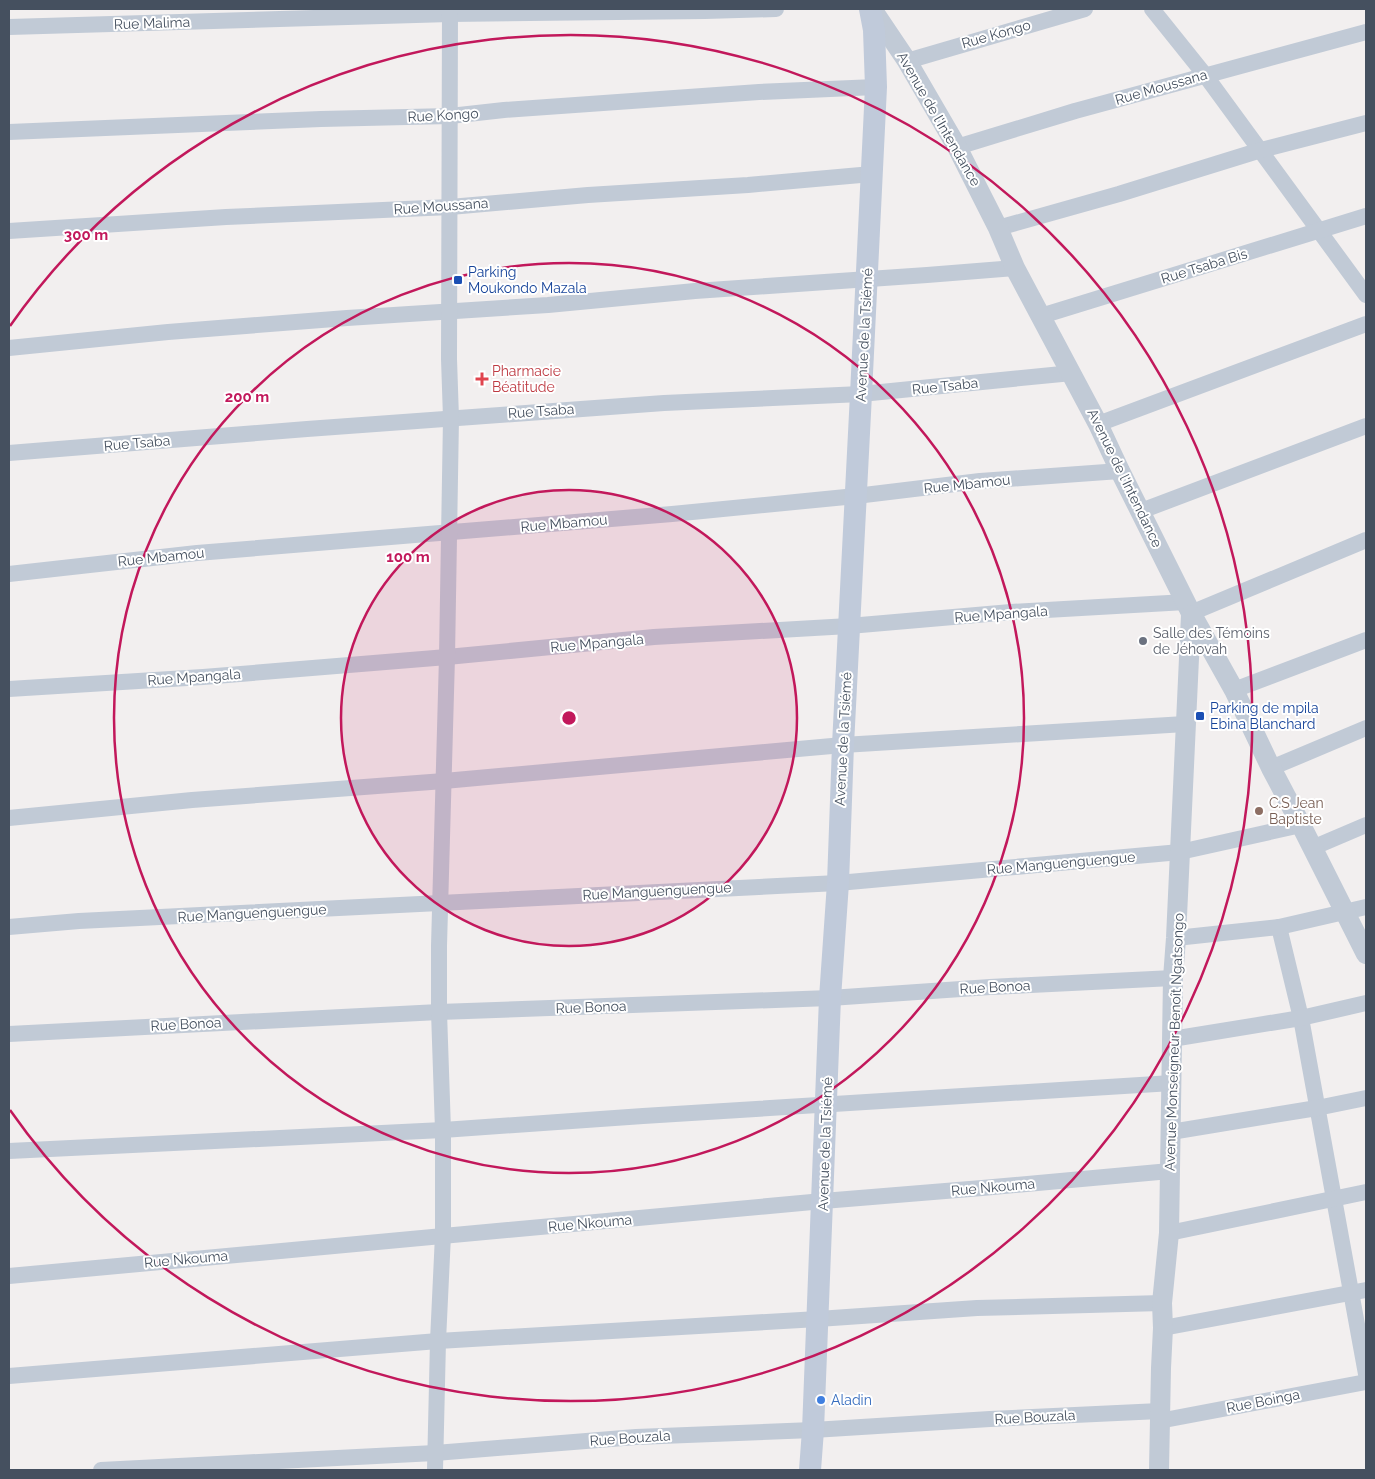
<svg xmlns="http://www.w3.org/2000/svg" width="1375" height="1479" font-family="Raleway,sans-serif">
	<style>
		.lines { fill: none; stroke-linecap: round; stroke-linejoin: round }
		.minor { stroke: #c1cad6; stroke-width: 16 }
		.tertiary { stroke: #c1cad6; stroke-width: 20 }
		.secondary { stroke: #c0cada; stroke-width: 22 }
		.ring { fill: none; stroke: #c2185b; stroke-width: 2.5 }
		.transit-dot { fill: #1a4fb4; stroke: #fff; stroke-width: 2 }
		.health-dot { fill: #e0444e; stroke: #fff; stroke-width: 2 }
		.worship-dot { fill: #6b7280; stroke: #fff; stroke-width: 2 }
		.education-dot { fill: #8d6e63; stroke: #fff; stroke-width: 2 }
		.shop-dot { fill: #3f7fe0; stroke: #fff; stroke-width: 2 }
		.labels { text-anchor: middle; stroke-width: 4; stroke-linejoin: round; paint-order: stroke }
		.street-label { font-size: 14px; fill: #45505f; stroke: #fff }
		.transit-label { font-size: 14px; fill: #164399; stroke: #fff; text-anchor: start }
		.health-label { font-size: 14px; fill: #be3a42; stroke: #fff; text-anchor: start }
		.worship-label { font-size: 14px; fill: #5b616d; stroke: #fff; text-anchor: start }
		.education-label { font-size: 14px; fill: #785e54; stroke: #fff; text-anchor: start }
		.shop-label { font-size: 14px; fill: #366cbe; stroke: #fff; text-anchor: start }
		.centre { fill: #c2185b; stroke: #fff; stroke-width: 2.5 }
		.ring-label { font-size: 15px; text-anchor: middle; font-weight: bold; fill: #c2185b; stroke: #fff; stroke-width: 4; stroke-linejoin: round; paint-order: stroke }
	</style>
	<rect width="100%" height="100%" fill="#f2efef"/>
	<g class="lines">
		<g class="minor">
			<path d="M1152,9L1205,75L1366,295"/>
			<path d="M9,27L450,14L705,11L776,9"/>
			<path d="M907,61L1085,9"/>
			<path d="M9,132L321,119L450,116L504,110L759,92L876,87"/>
			<path d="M957,147L1075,111L1366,32"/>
			<path d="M998,228L1119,194L1261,150L1366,123"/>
			<path d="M9,231L226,217L450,207L588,195L748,185L872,174"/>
			<path d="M1041,316L1366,216"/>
			<path d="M9,348L168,332L347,318L548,305L695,291L927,275L1015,268"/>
			<path d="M1098,424L1366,324"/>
			<path d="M9,453L307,429L664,403L861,394L1072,373"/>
			<path d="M1141,511L1366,426"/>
			<path d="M9,574L197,553L672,514L856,496L980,481L1120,471"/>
			<path d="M1191,613L1366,540"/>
			<path d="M9,689L203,677L447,657L654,637L849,626L1011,612L1186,602"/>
			<path d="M1234,690L1366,640"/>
			<path d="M1271,768L1366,728"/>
			<path d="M9,818L192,800L444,781L843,745L1185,724"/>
			<path d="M1312,848L1366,825"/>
			<path d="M9,927L79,921L838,883L1180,852L1301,825"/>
			<path d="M1279,927L1301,1018L1366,1374"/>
			<path d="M1176,938L1279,927L1366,907"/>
			<path d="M9,1034L439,1012L830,998L990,987L1173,978"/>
			<path d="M1172,1039L1301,1018L1366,1003"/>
			<path d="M1171,1132L1317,1108L1366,1098"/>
			<path d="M9,1151L443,1130L643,1116L1172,1083"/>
			<path d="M1169,1233L1366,1192"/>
			<path d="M9,1276L823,1201L982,1188L1170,1171"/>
			<path d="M1163,1328L1366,1290"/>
			<path d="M9,1376L438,1341L818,1319L977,1308L1162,1303"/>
			<path d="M1159,1421L1366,1382"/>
			<path d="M101,1470L435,1453L636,1437L813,1430L990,1419L1160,1411"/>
			<path d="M435,1470L438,1341L443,1235V1130L439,1012V946L447,657L451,418L449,359L450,9"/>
		</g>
		<g class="tertiary">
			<path d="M872,9L907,61L957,147L998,228L1015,268L1098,424L1120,471L1191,613L1234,690L1271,768L1301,825L1366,954"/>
			<path d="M1159,1470L1161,1368L1163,1328L1162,1303L1169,1233L1173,978L1176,938L1191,615"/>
		</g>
		<path class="secondary" d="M810,1470L813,1430L830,998L838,883L843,745L861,394L876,87L874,30L870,9"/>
	</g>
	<circle cx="569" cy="718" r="228" fill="#c2185b" fill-opacity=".12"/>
	<g class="ring">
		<circle cx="569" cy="718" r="228"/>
		<circle cx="569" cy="718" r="455"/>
		<path d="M10 326A683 683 0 1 1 10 1110"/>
	</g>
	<g class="transit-dot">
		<rect x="453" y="275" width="10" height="10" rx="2.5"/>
		<rect x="1195" y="711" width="10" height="10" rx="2.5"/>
	</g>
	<path class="health-dot" d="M479.5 371.5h5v5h5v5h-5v5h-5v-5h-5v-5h5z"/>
	<circle class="worship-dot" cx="1143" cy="641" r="5"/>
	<circle class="education-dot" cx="1259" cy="811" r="5"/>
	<circle class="shop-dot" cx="821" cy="1400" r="5"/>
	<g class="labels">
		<g class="street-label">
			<text transform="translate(152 23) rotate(-2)" y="5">Rue Malima</text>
			<text transform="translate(996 34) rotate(-16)" y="5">Rue Kongo</text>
			<text transform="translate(1161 87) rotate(-16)" y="5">Rue Moussana</text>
			<text transform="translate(443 115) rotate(-3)" y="5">Rue Kongo</text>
			<text transform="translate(939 119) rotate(60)" y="5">Avenue de l'Intendance</text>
			<text transform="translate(441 206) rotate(-4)" y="5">Rue Moussana</text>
			<text transform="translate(1204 266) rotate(-17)" y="5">Rue Tsaba Bis</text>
			<text transform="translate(864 335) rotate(-87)" y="5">Avenue de la Tsiémé</text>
			<text transform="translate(945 386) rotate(-6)" y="5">Rue Tsaba</text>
			<text transform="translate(541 411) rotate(-4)" y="5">Rue Tsaba</text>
			<text transform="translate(137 443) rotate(-5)" y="5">Rue Tsaba</text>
			<text transform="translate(1125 478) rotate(64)" y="5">Avenue de l'Intendance</text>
			<text transform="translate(967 484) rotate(-6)" y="5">Rue Mbamou</text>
			<text transform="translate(564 523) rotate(-5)" y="5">Rue Mbamou</text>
			<text transform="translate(161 557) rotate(-6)" y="5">Rue Mbamou</text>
			<text transform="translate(1001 614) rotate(-4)" y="5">Rue Mpangala</text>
			<text transform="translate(597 643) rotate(-5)" y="5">Rue Mpangala</text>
			<text transform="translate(194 677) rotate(-4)" y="5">Rue Mpangala</text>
			<text transform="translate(843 739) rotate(-87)" y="5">Avenue de la Tsiémé</text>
			<text transform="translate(1061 863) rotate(-5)" y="5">Rue Manguenguengue</text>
			<text transform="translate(657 891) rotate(-3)" y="5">Rue Manguenguengue</text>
			<text transform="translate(252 913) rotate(-3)" y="5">Rue Manguenguengue</text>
			<text transform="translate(995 987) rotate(-3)" y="5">Rue Bonoa</text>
			<text transform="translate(591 1007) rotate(-2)" y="5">Rue Bonoa</text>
			<text transform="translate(186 1024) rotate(-3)" y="5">Rue Bonoa</text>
			<text transform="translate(1174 1042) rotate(-88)" y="5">Avenue Monseigneur Benoît Ngatsongo</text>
			<text transform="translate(825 1144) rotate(-88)" y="5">Avenue de la Tsiémé</text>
			<text transform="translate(993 1187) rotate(-5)" y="5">Rue Nkouma</text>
			<text transform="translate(590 1223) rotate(-5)" y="5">Rue Nkouma</text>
			<text transform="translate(186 1259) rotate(-5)" y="5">Rue Nkouma</text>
			<text transform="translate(1263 1401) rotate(-11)" y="5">Rue Boinga</text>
			<text transform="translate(1035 1417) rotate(-3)" y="5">Rue Bouzala</text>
			<text transform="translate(630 1438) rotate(-4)" y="5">Rue Bouzala</text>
		</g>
		<g class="transit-label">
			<text x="468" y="277">Parking<tspan x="468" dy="16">Moukondo Mazala</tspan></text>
			<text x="1210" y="713">Parking de mpila<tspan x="1210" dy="16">Ebina Blanchard</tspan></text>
		</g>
		<g class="health-label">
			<text x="492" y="376">Pharmacie<tspan x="492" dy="16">Béatitude</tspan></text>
		</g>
		<g class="worship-label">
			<text x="1153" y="638">Salle des Témoins<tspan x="1153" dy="16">de Jéhovah</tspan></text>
		</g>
		<g class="education-label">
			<text x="1269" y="808">C.S Jean<tspan x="1269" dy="16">Baptiste</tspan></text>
		</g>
		<g class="shop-label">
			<text x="831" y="1405">Aladin</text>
		</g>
	</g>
	<circle cx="569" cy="718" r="8" class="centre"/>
	<g class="ring-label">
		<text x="86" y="240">300 m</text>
		<text x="247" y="402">200 m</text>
		<text x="408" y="562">100 m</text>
	</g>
	<rect width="1375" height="1479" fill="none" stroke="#45505f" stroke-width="20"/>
</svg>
